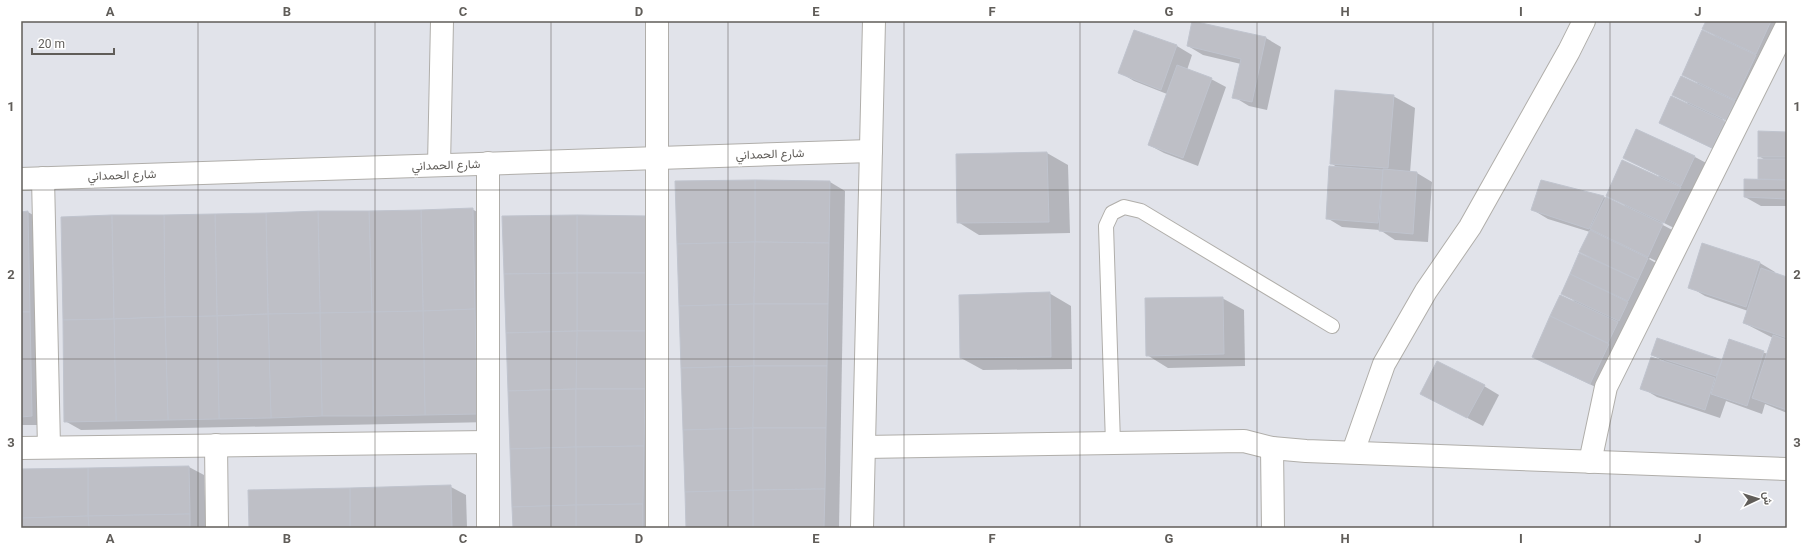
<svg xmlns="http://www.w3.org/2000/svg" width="1808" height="549" font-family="Roboto,Vazirmatn,sans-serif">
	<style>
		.shadow { fill: #0003 }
		.building { fill: #bebfc6; stroke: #c0c4ce }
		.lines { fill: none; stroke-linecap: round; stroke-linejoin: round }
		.lane-casing { stroke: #b0aeaa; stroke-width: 16 }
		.street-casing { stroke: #b0aeaa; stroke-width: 24 }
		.secondary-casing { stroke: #b0aeaa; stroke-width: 24 }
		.lane { stroke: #fff; stroke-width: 14 }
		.street { stroke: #fff; stroke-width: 22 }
		.secondary { stroke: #fff; stroke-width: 22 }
		.grid { fill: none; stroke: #605d59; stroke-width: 1; stroke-opacity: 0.55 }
		.labels { text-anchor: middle; stroke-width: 3.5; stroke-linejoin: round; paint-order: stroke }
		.street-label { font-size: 12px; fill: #605d59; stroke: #fff }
		.neatline { fill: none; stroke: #605d59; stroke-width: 1.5 }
		.grid-label { font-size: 13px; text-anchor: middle; font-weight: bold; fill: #605d59 }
	</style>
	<rect width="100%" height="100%" fill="#e1e3ea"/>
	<g class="shadow">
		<path d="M1707,21H1776L1787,27L1750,108L1736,101V102L1750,110L1741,128L1723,119L1722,121L1740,131L1728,156L1660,123L1688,103L1673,95L1698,83L1683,74L1715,35L1703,28Z"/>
		<path d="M1134,31L1177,46L1192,55L1187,70L1211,79L1226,87L1198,166L1164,153L1149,145L1167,94L1134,81L1119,72Z"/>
		<path d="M1266,38L1281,47L1267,110L1249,106L1234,97L1241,64L1203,55L1188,46Z"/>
		<path d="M1393,96L1415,108L1410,173H1417L1432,182L1428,242L1395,240L1380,230L1342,227L1327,218L1338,168L1331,163Z"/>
		<path d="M1637,130L1695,157L1710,165L1680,231L1662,222L1661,224L1678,233L1664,265L1650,258L1649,259L1663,267L1606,392L1533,357L1561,296L1573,301L1574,300L1562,293L1580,255L1590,257L1581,252L1590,232L1548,219L1533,210L1541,181L1604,197L1624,207L1625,205L1608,196L1660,176L1640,166Z"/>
		<path d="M1787,133V206H1761L1745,197L1759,180V160H1765L1759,156Z"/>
		<path d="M1047,153L1068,165L1070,233L979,235L958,222Z"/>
		<path d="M676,182H830L845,191L839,528H687Z"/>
		<path d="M472,209L488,218L492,422L81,430L65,421Z"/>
		<path d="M21,212H28L43,221L47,425H21Z"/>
		<path d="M648,217L658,528H514Z"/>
		<path d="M1703,244L1760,263L1775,272L1774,274L1787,278V413L1765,404L1762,414L1726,401L1720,418L1657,397L1642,388L1664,361L1652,355L1658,340L1723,361L1729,341L1768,354L1773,338L1744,323L1748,311L1705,296L1690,287Z"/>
		<path d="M1049,293L1071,306L1072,369L983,370L961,358Z"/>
		<path d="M1222,298L1244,310L1245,366L1168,368L1147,355Z"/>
		<path d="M1484,386L1499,395L1483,426L1421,394Z"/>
		<path d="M189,467L204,475L206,528H21V470Z"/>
		<path d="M451,487L466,495L467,528H250L249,491Z"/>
	</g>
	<g class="building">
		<path d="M1192,21L1266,37L1252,102L1232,98L1241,59L1187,46Z"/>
		<path d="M1706,21H1771L1756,54L1702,29Z"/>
		<path d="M1134,30L1177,45L1161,90L1118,73Z"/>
		<path d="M1702,30L1756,55L1735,100L1682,75Z"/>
		<path d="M1177,65L1212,78L1183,158L1148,145Z"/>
		<path d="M1681,76L1735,101L1726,120L1672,95Z"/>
		<path d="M1335,90L1394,95L1388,168L1330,164Z"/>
		<path d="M1671,96L1725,121L1712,148L1659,123Z"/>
		<path d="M1636,129L1695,156L1681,186L1623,158Z"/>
		<path d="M1758,131L1787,132V157H1758Z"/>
		<path d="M1047,152L1049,222L957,223L956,154Z"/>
		<path d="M1758,159H1787V180L1758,179Z"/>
		<path d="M1622,160L1681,187L1664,223L1606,196Z"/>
		<path d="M1329,166L1383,170L1378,223L1326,219Z"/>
		<path d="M1383,169L1417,172L1413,234L1379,231Z"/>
		<path d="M1744,179L1787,180V199L1744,197Z"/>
		<path d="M755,180L830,181L829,243L755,242Z"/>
		<path d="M755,180V242L677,244L675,181Z"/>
		<path d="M1541,180L1604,196L1589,229L1531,210Z"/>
		<path d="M1606,197L1663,224L1648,257L1590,229Z"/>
		<path d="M473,208L475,309L423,311L421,210Z"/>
		<path d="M421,210L423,311L372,312L369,211Z"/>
		<path d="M28,211L30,312H21V212Z"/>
		<path d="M318,211H369L372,312L320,313Z"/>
		<path d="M318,211L320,313L268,314L266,213Z"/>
		<path d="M266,213L268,314L217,316L215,214Z"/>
		<path d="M215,214L217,316L165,317L164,215Z"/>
		<path d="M112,215L114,319L63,320L61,217Z"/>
		<path d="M112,215H164L165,317L114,319Z"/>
		<path d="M577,215L648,216L647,273H577Z"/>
		<path d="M577,215V273L504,274L502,216Z"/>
		<path d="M1590,230L1648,258L1638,280L1579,252Z"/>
		<path d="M755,242L754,304L679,306L677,244Z"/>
		<path d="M755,242L829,243L828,304H754Z"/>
		<path d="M1702,243L1760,262L1746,307L1688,288Z"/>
		<path d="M1579,253L1638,280L1628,301L1570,274Z"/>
		<path d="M1761,268L1787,277V338L1743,323Z"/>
		<path d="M577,273H647L646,331H577Z"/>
		<path d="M577,273V331L506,333L504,274Z"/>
		<path d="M1570,274L1628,302L1619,321L1561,294Z"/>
		<path d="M1050,292L1051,357L960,358L959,295Z"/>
		<path d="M1560,295L1618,322L1608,343L1550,316Z"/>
		<path d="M1223,297L1224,354L1146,356L1145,298Z"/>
		<path d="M754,304V366L681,368L679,306Z"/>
		<path d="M754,304H828L827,366H754Z"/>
		<path d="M475,309L477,414L425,415L423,311Z"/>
		<path d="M423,311L425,415L373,416L372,312Z"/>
		<path d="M21,312H30L32,416L21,417Z"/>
		<path d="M372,312L373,416H322L320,313Z"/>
		<path d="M320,313L322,416L271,418L268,314Z"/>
		<path d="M268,314L271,418L219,419L217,316Z"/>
		<path d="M217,316L219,419L168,420L165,317Z"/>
		<path d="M1550,316L1609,344L1590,384L1532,357Z"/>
		<path d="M165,317L168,420L116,421L114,319Z"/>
		<path d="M114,319L116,421L64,422L63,320Z"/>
		<path d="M577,331H646L645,389H576Z"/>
		<path d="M577,331L576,389L508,391L506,333Z"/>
		<path d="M1773,335L1787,340V410L1752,398Z"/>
		<path d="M1657,338L1722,360L1716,376L1651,355Z"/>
		<path d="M1729,339L1764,351L1747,406L1711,394Z"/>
		<path d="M1651,357L1715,378L1705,410L1640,389Z"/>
		<path d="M1437,361L1485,385L1467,418L1420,394Z"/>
		<path d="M754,366L753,428L683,430L681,368Z"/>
		<path d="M754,366H827L826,428H753Z"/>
		<path d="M576,389V447L510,449L508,391Z"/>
		<path d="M576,389H645L644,446L576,447Z"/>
		<path d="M753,428V490L685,492L683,430Z"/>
		<path d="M753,428H826L825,489L753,490Z"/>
		<path d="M644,446L643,504L576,505V447Z"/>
		<path d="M576,447V505L512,507L510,449Z"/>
		<path d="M189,466L190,514L88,516V468Z"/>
		<path d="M88,468V516L21,518V469Z"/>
		<path d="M451,485L452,528H350V488Z"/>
		<path d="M350,488V528H249L248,490Z"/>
		<path d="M825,489L824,528H753V490Z"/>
		<path d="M753,490V528H686L685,492Z"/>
		<path d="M643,504V528H576V505Z"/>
		<path d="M576,505V528H513L512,507Z"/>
		<path d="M190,514V528H89L88,516Z"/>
		<path d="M88,516L89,528H21V518Z"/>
	</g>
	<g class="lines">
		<g class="lane-casing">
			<path id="lane" d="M1113,443L1106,226L1112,213L1124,207L1141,211L1332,326"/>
		</g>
		<g class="street-casing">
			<g id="street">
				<path d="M439,165L442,21"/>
				<path d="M43,178L49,447"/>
				<path d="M216,445L217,528"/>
				<path d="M864,447L1244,441L1272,448L1306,451L1787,469"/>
				<path d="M21,448L488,442"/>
				<path d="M1272,448L1273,528"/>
				<path d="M1353,452L1384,364L1426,291L1470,227L1569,51L1584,21"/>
				<path d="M1590,462L1606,387L1787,25"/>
				<path d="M488,528V163"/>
				<path d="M657,528V21"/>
			</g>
		</g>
		<g class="secondary-casing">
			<g id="secondary">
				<path d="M21,179L871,151"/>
				<path d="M862,528L874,21"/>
			</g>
		</g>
		<use href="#lane" class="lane"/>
		<use href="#street" class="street"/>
		<use href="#secondary" class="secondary"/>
	</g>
	<path class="grid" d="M198,21V528M375,21V528M551,21V528M728,21V528M904,21V528M1080,21V528M1257,21V528M1433,21V528M1610,21V528M21,190H1787M21,359H1787"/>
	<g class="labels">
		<g class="street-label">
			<text transform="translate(770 154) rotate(-2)" y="4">شارع الحمداني</text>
			<text transform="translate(446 165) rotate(-2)" y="4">شارع الحمداني</text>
			<text transform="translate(122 175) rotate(-2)" y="4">شارع الحمداني</text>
		</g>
	</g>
	<rect width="1808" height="549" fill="none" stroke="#ffffff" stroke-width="44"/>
	<g transform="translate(1758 499) rotate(86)" stroke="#ffffff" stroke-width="3" paint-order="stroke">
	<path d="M0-3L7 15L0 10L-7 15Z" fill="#605d59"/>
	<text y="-6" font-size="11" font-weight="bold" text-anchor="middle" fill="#605d59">ش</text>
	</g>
	<path d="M32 48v6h82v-6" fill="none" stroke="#605d59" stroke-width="2"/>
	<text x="38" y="48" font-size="12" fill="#605d59" stroke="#ffffff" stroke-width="3" paint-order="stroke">20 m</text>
	<rect x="22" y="22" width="1764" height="505" class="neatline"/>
	<g class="grid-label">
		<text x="110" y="16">A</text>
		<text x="287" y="16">B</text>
		<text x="463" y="16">C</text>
		<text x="639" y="16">D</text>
		<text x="816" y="16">E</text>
		<text x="992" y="16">F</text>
		<text x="1169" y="16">G</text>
		<text x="1345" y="16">H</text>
		<text x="1521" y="16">I</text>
		<text x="1698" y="16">J</text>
		<text x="11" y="111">1</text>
		<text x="1797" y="111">1</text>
		<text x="11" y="279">2</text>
		<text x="1797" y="279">2</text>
		<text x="11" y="447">3</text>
		<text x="1797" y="447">3</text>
		<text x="110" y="543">A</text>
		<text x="287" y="543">B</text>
		<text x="463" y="543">C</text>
		<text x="639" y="543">D</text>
		<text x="816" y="543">E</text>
		<text x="992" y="543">F</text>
		<text x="1169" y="543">G</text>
		<text x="1345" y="543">H</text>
		<text x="1521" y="543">I</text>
		<text x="1698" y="543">J</text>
	</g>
</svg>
